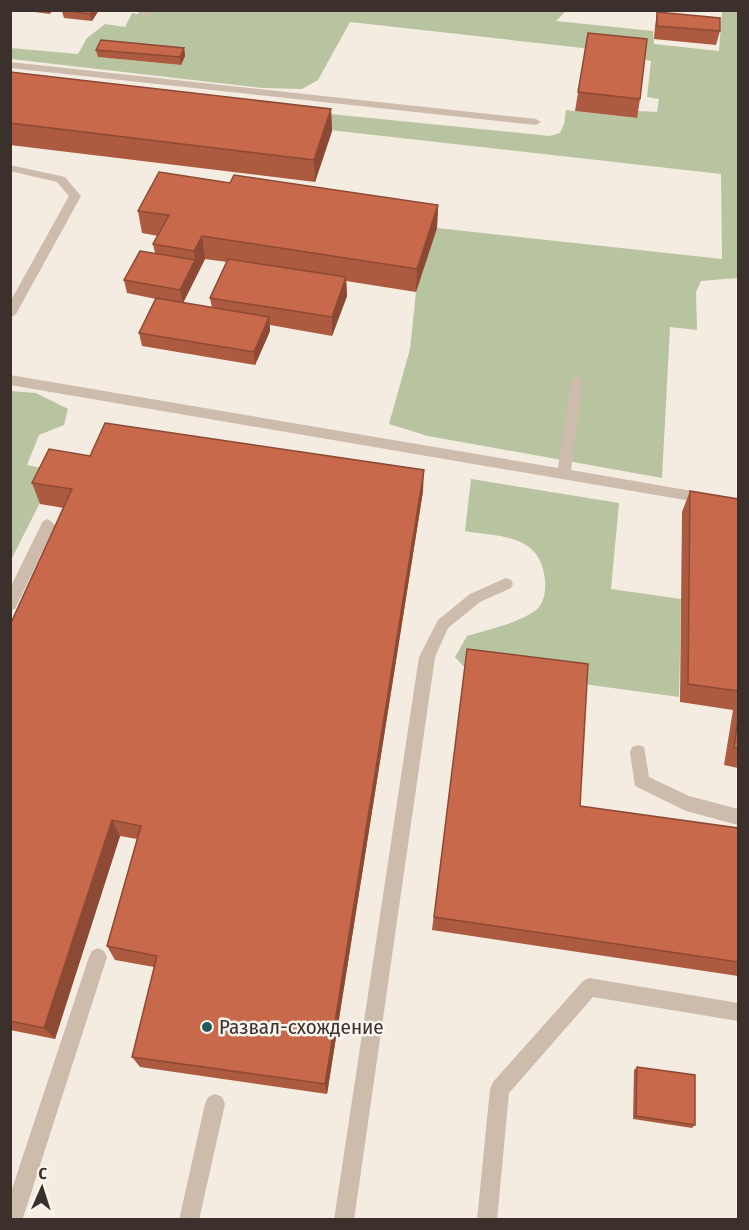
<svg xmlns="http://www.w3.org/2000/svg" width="749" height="1230" font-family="'Fira Sans Condensed',sans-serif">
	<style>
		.green { fill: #b8c4a0; fill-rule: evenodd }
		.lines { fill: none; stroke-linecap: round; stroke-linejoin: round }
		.lane { fill: #cdbbac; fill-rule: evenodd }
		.wall { fill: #ac5a40; fill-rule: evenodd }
		.shaded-wall { fill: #8c4a34 }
		.building { fill: #c8694b; stroke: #8c4a34; stroke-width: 1.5 }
		.poi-dot { fill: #1f5a5e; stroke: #fbf5ee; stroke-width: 2 }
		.labels { text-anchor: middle; stroke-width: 5; stroke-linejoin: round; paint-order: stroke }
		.near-poi-label { font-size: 21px; fill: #3b302b; stroke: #fbf5ee; text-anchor: start }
	</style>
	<rect width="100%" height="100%" fill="#f4ebe1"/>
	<g class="green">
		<path d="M140,10L566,11L556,21L653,31L654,44L719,51L722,11H738V278L701,281L696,292L697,330L670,327L662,478L428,436L389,424L410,349L416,292L437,228L722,259L721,174L10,94L330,114L550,136L560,133L564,124L566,110L636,118L637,111L657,112L659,99L647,97L651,61L583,48L350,22L318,80L302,89L263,88L11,59V48L78,54L87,38L105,24L125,27L132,13L138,14ZM185,56L180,65L99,57Z"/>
		<path d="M11,391L36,393L68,409L64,425L39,435L27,465L56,471L11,560Z"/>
		<path d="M471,479L619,503L611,589L681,599L679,697L465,668L455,657L467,636C489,629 517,624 536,610C544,604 546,590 545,580C541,534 501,537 465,531Z"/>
	</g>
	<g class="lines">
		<g class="lane">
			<path d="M140,10H150V15L142,17Z"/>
			<path d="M10,62L536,119L541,122L536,125L10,68Z"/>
			<path d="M10,165L65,177L81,196L16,314L10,318V302L69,196L57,182L10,171Z"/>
			<path d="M10,375L558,468L571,381L577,376L583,381L571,470L738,499V509L10,385Z"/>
			<path d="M48,519L55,525L15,609L10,611V588L43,521Z"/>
			<path d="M506,578L511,580L513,584L511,588L480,602L448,628L435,657L354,1220H334L419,657L438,620L470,594Z"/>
			<path d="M638,745L644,747L649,777L689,796L738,809V825L686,811L635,786L630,752L632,747Z"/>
			<path d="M98,948L104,951L107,957L23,1218L10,1220V1195L89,957L92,951Z"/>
			<path d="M589,978L738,1003V1021L593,997L509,1093L497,1220H477L490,1089L493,1082L583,981Z"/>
			<path d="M215,1094L222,1097L225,1104L199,1220H179L205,1104L208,1097Z"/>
		</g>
	</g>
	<g class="wall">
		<path d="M19,10H53L50,14Z"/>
		<path d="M99,10L92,21L64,18L62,11Z"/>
		<path d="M657,12L720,31L716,45L654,39L655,26Z"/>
		<path d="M588,33L640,99L637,118L575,111Z"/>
		<path d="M184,48L185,56L181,65L98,57L96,50Z"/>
		<path d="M10,72L331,109L332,131L315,182L10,145Z"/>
		<path d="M230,183L438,205L437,228L416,292L346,281L347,296L332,336L270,325V331L255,365L142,346L139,333L156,299L127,293L124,280L155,253L153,244L158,236L142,233L138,211ZM205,259L227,262L210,298L212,308L183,303Z"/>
		<path d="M90,456L423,491L327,1094L140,1067L132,1057L154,967L115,960L107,946L137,839L120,836L55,1039L10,1030V625L64,508L40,504L32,483Z"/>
		<path d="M690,491L738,499V768L724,765L733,710L680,702L682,512Z"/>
		<path d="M465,668L580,806L738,828V976L432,930Z"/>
		<path d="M637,1067L695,1125L692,1128L633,1119L634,1070Z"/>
	</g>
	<g class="shaded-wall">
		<path d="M93,10H99L92,21L90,14Z"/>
		<path d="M184,48L185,56L181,65L180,57Z"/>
		<path d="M331,109L332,131L315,182L314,160Z"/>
		<path d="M438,205L437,228L416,292L417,269Z"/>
		<path d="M202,236L205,259L183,303L180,290L195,260L194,251Z"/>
		<path d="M346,277L347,296L332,336V317Z"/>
		<path d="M269,317L270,331L255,365L254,352Z"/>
		<path d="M424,470L423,491L327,1094L325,1084Z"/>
		<path d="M112,820L120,836L55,1039L44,1028Z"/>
	</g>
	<g class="building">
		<path d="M62,10H93L90,14Z"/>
		<path d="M657,12L720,18V31L657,26Z"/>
		<path d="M588,33L647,39L640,99L578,92Z"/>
		<path d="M101,40L184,48L180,57L96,50Z"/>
		<path d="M10,72L331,109L314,160L10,123Z"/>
		<path d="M159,172L230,183L234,175L438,205L417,269L202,236L194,251L153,244L169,215L138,211Z"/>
		<path d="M140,251L195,260L180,290L124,280Z"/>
		<path d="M228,259L346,277L332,317L210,298Z"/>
		<path d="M156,298L269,317L254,352L139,333Z"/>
		<path d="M105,423L424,470L325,1084L132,1057L157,956L107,946L141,826L112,820L44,1028L10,1021V625L72,489L32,483L49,449L90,456Z"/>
		<path d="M690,491L738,499V691L688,684Z"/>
		<path d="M467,649L588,664L580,806L738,828V962L434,917Z"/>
		<path d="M738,718V748H734Z"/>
		<path d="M637,1067L695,1075V1125L636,1116Z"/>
	</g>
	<circle class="poi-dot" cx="207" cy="1027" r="6"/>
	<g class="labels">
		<g class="near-poi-label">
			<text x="219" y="1034">Развал-схождение</text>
		</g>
	</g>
	<rect width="749" height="1230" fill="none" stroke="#3b302b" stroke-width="24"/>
	<g transform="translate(42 1188) rotate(3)" stroke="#fbf5ee" stroke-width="4.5" paint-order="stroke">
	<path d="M0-4.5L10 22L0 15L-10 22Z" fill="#3b302b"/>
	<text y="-9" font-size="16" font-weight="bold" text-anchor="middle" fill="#3b302b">С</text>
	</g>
</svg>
